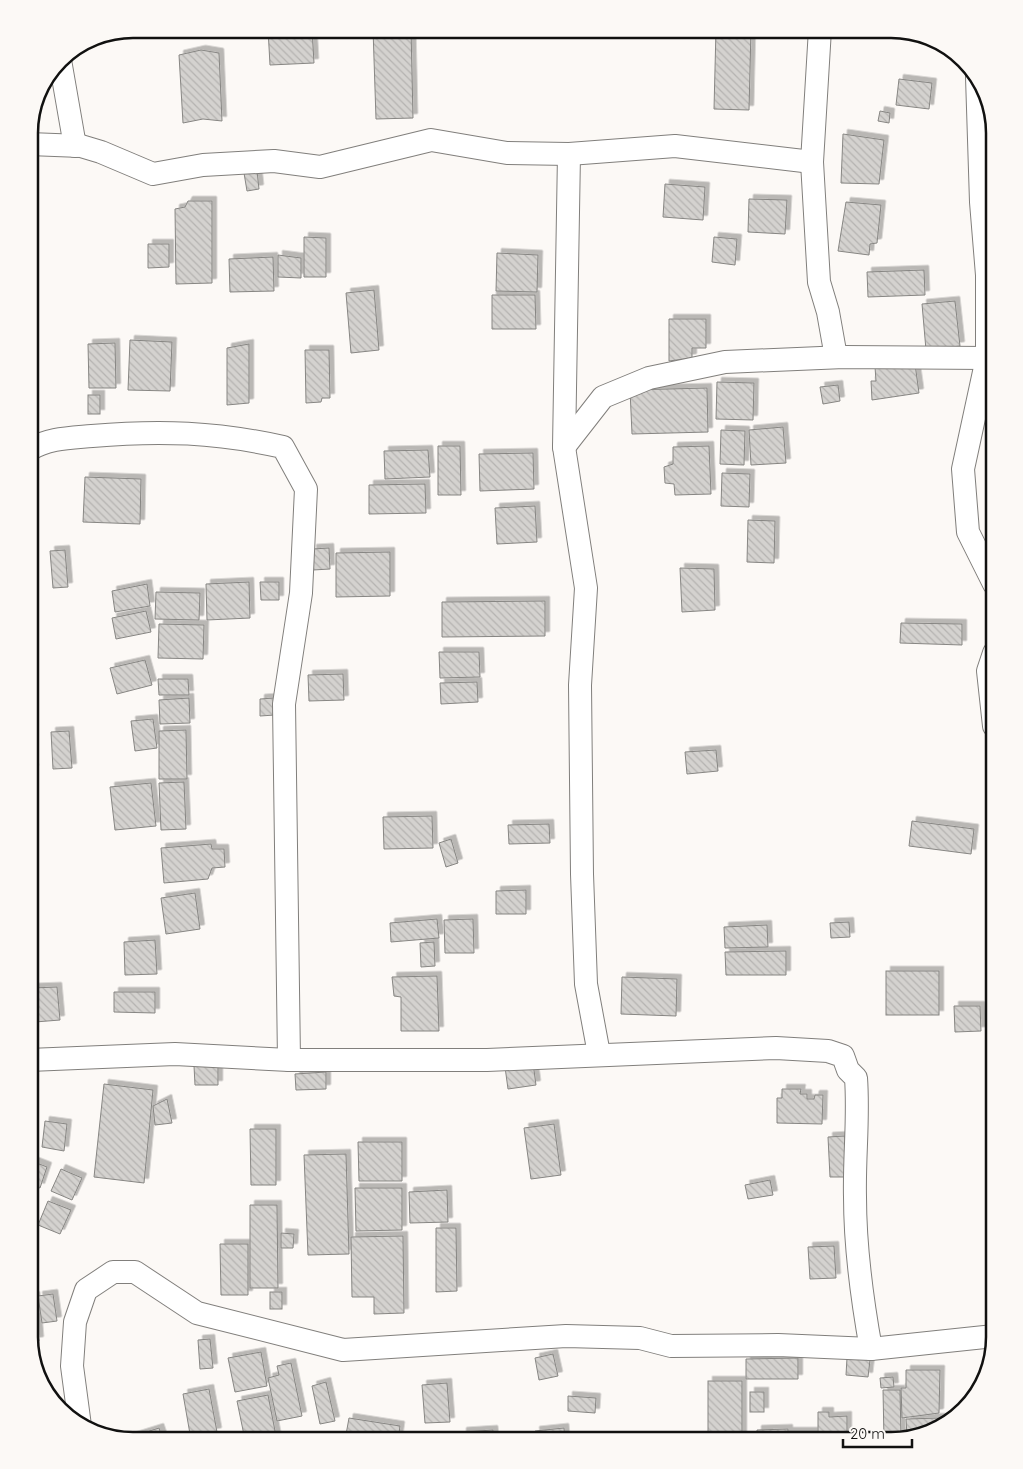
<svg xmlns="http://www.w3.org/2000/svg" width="1023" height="1469" font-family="Quicksand,sans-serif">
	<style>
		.building { fill: url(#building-back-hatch); stroke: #878683; filter: url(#shadow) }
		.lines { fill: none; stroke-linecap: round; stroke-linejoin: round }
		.minor-casing { stroke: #817f7c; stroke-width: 24 }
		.minor { stroke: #fff; stroke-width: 22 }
		.rim { fill: none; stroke: #111110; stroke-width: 2.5 }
	</style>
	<defs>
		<pattern id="building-back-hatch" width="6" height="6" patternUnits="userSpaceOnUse" patternTransform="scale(1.25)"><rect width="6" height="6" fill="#d4d2cf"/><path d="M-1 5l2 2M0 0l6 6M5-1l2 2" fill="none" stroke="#b5b3b1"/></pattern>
		<filter id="shadow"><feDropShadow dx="4.5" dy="-4.5" stdDeviation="0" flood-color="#0004"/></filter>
	</defs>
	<rect width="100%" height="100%" fill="#fcf9f6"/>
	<g class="building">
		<path d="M268,29H312L314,63L270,65Z"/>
		<path d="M373,29H411L413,118L376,119Z"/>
		<path d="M716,29H751L749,110L714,109Z"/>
		<path d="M201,50L219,53L222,121L203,119L183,123L179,55Z"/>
		<path d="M899,79L932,83L929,109L896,105Z"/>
		<path d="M880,111L890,113L889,123L878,121Z"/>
		<path d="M843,134L884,140L879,184L841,183Z"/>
		<path d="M257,171L259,189L247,191L244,173Z"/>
		<path d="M665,184L705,187L703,220L663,217Z"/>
		<path d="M749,199L787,200L785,234L748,232Z"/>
		<path d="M188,201H212V283L176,284L175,209L185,207Z"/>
		<path d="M846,202L881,205L877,243L870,244L869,255L838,251Z"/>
		<path d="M304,237L326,238V277H304Z"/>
		<path d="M714,237L737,239L735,265L712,262Z"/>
		<path d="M148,244H169V267L148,268Z"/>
		<path d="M497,253L538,255L537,292L496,291Z"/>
		<path d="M278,255L301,258V278L278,277Z"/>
		<path d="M273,257L274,291L230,292L229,259Z"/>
		<path d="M924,270L925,295L868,297L867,272Z"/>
		<path d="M374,290L379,350L351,353L346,293Z"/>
		<path d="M492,295H535L536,329H492Z"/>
		<path d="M955,301L960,346L926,350L922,304Z"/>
		<path d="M669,319H706V348H692V358L669,361Z"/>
		<path d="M130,340L172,342L170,391L128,390Z"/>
		<path d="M115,343L116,388H89L88,344Z"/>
		<path d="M249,344V403L227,405V348Z"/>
		<path d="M305,350H329L330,398H322L321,402L306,403Z"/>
		<path d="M915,364L919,393L872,400L871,381H876L875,367Z"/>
		<path d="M717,382L754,383L753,420L716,419Z"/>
		<path d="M838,385L840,401L823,404L820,387Z"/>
		<path d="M707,388L708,432L632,434L630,390Z"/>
		<rect x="88" y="395" width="12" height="19"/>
		<path d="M783,427L786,463L751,465L749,430Z"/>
		<path d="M721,430L745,431L744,465L720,464Z"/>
		<path d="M438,446H460L461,495H438Z"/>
		<path d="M709,446L711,494L675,495L674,484L665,483L664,467L673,464V447Z"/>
		<path d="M428,450L430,477L385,479L384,451Z"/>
		<path d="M533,453L534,489L480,491L479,454Z"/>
		<path d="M722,473L750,474L749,507L721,506Z"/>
		<path d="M85,477L141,479L140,524L83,522Z"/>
		<path d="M425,484L426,513L369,514V485Z"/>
		<path d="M535,506L537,542L497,544L495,508Z"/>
		<path d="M748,520L775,521L774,563L747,562Z"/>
		<path d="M329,548L330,569L313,570L312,549Z"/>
		<path d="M65,550L68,587L53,588L50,551Z"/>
		<path d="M390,552V596L336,597V553Z"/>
		<path d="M680,568L714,569L715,610L682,612Z"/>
		<path d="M249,582L250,618L207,620L206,584Z"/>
		<path d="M260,582H279V600H261Z"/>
		<path d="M147,584L150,606L115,612L112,591Z"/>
		<path d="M156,592L200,593L199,620L155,619Z"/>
		<path d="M545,601V636L442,637V602Z"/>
		<path d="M146,611L151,632L116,639L112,618Z"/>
		<path d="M901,623L962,624V645L900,643Z"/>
		<path d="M159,624L204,625L203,659L158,658Z"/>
		<path d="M439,652H479L480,677L440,678Z"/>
		<path d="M145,660L152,685L117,694L110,668Z"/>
		<path d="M343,674L344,700L309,701L308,675Z"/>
		<path d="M158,679H188L189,695H159Z"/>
		<path d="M477,682L478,702L441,704L440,683Z"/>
		<path d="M189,698L190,723L160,724L159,700Z"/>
		<path d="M274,698L275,715L260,716V699Z"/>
		<path d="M153,719L157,748L135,751L131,721Z"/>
		<path d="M186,730L187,779H159V731Z"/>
		<path d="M69,731L72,768L53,769L51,732Z"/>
		<path d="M29,741L34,770L29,771Z"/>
		<path d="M716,750L718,771L687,774L685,752Z"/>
		<path d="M184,782L186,829L161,830L159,783Z"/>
		<path d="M151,783L156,826L115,830L110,787Z"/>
		<path d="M432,816L433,848L384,849L383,817Z"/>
		<path d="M912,821L974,829L971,854L909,846Z"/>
		<path d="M549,824L550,843L509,844L508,825Z"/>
		<path d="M451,839L458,863L446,867L439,843Z"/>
		<path d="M211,844L212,849H224L225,867L212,868L208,879L164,883L161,848Z"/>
		<path d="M526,890V914H496V891Z"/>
		<path d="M195,893L200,929L166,934L161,898Z"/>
		<path d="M437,919L439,938L391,942L390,923Z"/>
		<path d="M473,919L474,953H445L444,920Z"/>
		<path d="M849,922L850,937L831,938L830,923Z"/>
		<path d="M767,925L768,947L725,948L724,927Z"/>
		<path d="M155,940L157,974L125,975L124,942Z"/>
		<path d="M434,942L435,966L421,967L420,943Z"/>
		<path d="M786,951V975H726L725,952Z"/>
		<rect x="886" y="971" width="53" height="44"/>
		<path d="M437,976L439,1031H401V997L394,996L392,977Z"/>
		<path d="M622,977L677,979L676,1016L621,1014Z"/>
		<path d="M57,987L60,1020L35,1022L32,988Z"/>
		<path d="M114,992H155V1013L114,1012Z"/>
		<path d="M954,1006H980L981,1031L955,1032Z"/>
		<path d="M533,1063L536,1085L508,1089L505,1067Z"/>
		<path d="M218,1064V1085H195L194,1066Z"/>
		<path d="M326,1072V1089L296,1090L295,1074Z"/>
		<path d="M104,1084L153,1090L144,1183L94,1177Z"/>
		<path d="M782,1089H801L800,1094H807V1099H814L815,1095H823L822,1124L777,1123V1098H782Z"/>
		<path d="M167,1099L172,1123L155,1125L153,1106Z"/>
		<path d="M45,1121L67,1124L64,1151L42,1147Z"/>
		<path d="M554,1124L561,1175L531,1179L524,1128Z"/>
		<path d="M250,1129H276V1185H251Z"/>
		<path d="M845,1136L847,1177H830L828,1137Z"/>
		<path d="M358,1142H402V1181H359Z"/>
		<path d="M346,1154L349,1254L308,1255L304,1155Z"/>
		<path d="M29,1160L47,1167L40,1188L29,1184Z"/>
		<path d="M61,1169L82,1178L72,1200L51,1191Z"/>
		<path d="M770,1180L773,1195L748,1199L745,1185Z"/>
		<path d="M355,1188H402V1230L356,1231Z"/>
		<path d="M447,1190L448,1222L410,1223L409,1192Z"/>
		<path d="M48,1201L71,1210L60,1234L38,1225Z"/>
		<path d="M250,1205H277L278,1288H250Z"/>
		<path d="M436,1228H456L457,1291L436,1292Z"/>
		<path d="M281,1233L294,1234L293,1248H281Z"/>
		<path d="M403,1236L404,1313L374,1314V1297H352L351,1237Z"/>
		<path d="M220,1244H248V1295H221Z"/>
		<path d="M834,1246L836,1278L810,1279L808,1247Z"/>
		<rect x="270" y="1292" width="12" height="17"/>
		<path d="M53,1294L57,1321L42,1323L38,1296Z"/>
		<path d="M35,1296L39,1341L30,1342L29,1297Z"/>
		<path d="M210,1339L213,1368L200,1369L198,1340Z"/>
		<path d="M261,1352L267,1386L235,1392L228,1358Z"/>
		<path d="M553,1354L558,1376L539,1380L535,1358Z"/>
		<path d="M798,1358V1379H746V1359Z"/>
		<path d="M847,1358L870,1360L868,1377L846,1375Z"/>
		<path d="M291,1363L302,1416L277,1421L268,1378L279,1375L277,1366Z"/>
		<path d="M906,1370H940L939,1413L902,1418L901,1388H906Z"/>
		<path d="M893,1377L894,1387L881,1388L880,1378Z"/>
		<rect x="708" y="1381" width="34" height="59"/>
		<path d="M326,1382L335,1421L320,1424L312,1386Z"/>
		<path d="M447,1383L450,1422L425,1423L422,1385Z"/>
		<path d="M209,1389L217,1432L196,1436L195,1433L190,1434L183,1394Z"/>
		<path d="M883,1390H900L901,1437L884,1440Z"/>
		<rect x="750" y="1392" width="14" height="20"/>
		<path d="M268,1395L276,1436L245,1440L237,1401Z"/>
		<path d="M568,1396L596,1398L595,1413L568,1411Z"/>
		<path d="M818,1412H829V1417L847,1416V1440H818Z"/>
		<path d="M349,1418L400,1426L398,1440H345Z"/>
		<path d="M941,1418V1427L907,1436L906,1419Z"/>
		<path d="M159,1428L163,1440L124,1439Z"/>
		<path d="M564,1428L565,1440H536L535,1431Z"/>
		<path d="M788,1429V1432H814V1440H757V1430Z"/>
		<path d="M493,1430L494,1440H462V1432Z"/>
	</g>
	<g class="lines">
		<g class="minor-casing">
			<g id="minor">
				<path d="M820,29L812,162L819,282L828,312L836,357"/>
				<path d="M60,60L75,146"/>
				<path d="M977,77L981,202L987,275V358L963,469L968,532L994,584"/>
				<path d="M29,144L81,146L101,152L153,174L203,165L274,161L320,167L431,140L507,153L569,154L675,146L812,162"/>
				<path d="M569,154L564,447L586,588L580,685L582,874L586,984L599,1054"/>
				<path d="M564,447L603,397L649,378L725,362L844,357L987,358L994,356"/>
				<path d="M29,450C48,438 70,438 92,436C160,430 216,432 283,447L306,489L301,593L284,704L289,1060"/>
				<path d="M994,726L988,671L994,653"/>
				<path d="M29,1060L175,1054L289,1060H487L776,1048L828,1051L843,1056L848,1070L856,1078C859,1118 854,1157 855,1197C855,1248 862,1299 871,1349"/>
				<path d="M80,1426L72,1366L75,1322L86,1290L113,1272H135L197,1313L343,1350L566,1336L640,1338L671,1346L778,1345L871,1349L994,1336"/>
			</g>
		</g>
		<use href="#minor" class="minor"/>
	</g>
	<path d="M0 0H1023V1469H0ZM133 38H891A95 95 0 0 1 986 133V1337A95 95 0 0 1 891 1432H133A95 95 0 0 1 38 1337V133A95 95 0 0 1 133 38Z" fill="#fcf9f6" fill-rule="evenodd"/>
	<path class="rim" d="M133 38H891A95 95 0 0 1 986 133V1337A95 95 0 0 1 891 1432H133A95 95 0 0 1 38 1337V133A95 95 0 0 1 133 38Z"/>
	<path d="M843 1439v8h69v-8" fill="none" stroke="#111110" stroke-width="2.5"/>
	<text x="850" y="1439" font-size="15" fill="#111110" stroke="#fcf9f6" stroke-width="4" paint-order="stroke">20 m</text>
</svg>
